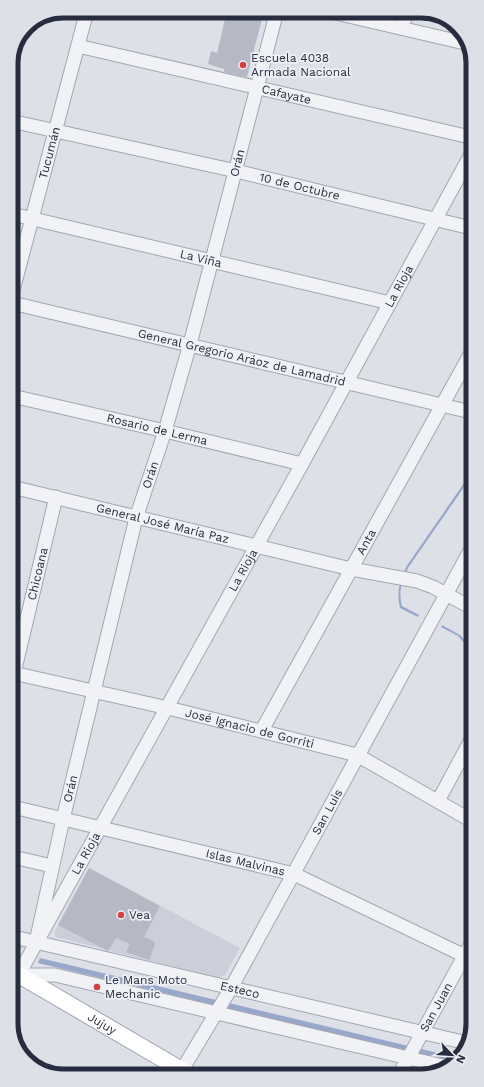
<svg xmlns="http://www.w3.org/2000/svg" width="484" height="1087" font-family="'Work Sans',sans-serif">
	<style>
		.built { fill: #cccfda }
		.green { fill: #c1d2bf }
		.water { fill: #98a8c9 }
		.building { fill: #b5b9c5 }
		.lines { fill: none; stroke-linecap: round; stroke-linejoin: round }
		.minor-casing { stroke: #a3a6b2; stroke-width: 15 }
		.major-casing { stroke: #9da3b4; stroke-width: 18 }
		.minor { stroke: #f1f2f6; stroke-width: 13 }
		.major { stroke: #fff; stroke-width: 16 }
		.poi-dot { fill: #d2403f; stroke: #eef0f6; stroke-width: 1.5 }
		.labels { text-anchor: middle; stroke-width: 3.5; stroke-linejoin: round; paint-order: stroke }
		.poi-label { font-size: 12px; fill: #272c3f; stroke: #eef0f6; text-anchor: start }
		.street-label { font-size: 12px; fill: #272c3f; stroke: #eef0f6 }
		.rim { fill: none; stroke: #272c3f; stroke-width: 5 }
	</style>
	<rect width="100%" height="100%" fill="#dee0e8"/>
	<path class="built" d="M89,868L240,948L225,975L218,978L56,937L54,933Z"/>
	<path class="green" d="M14,942L24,944L14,962Z"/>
	<g class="water">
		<path d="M471,473V477L408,568C402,583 398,590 402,606L419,615L418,617L400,608C396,591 400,583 406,567Z"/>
		<path d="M442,625L460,635L472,648V652L458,636L441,627Z"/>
		<path d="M40,958L459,1058L453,1062L38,963Z"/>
	</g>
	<g class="building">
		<path d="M227,11H242L252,13L251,17L262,19L247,77L224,72V69L208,64L211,51L217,53Z"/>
		<path d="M89,868L160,906L144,937L154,941L155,944L149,960L126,952L130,944L116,938L108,951L58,925Z"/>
	</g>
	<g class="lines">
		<g class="minor-casing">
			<g id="minor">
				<path d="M327,11L469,44"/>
				<path d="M401,28L408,11"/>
				<path id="s1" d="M78,46L470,137"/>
				<path id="s2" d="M11,121L236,171L471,228"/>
				<path id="s3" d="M12,214L390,303"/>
				<path id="s4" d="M12,294L87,11"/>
				<path id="s5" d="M12,303L471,412"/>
				<path id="s6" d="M12,396L165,431L302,464"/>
				<path id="s7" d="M12,487L351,569L417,581L433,587L472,608"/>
				<path id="s8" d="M13,673L168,708L357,755L472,821"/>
				<path id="s9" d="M14,673L56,497"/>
				<path id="s10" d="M262,730L471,353"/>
				<path d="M438,801L472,738"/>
				<path id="s11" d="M13,807L294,874L465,956"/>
				<path d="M13,857L52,866"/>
				<path id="s12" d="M14,937L467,1043"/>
				<path id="s13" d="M36,942L63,819L136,518L165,431L190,344L277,11"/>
				<path d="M19,975H55L447,1067"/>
				<path id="s14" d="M14,983L302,464L470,156"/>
				<path id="s15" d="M400,1073L473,940"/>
				<path id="s16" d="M179,1075L231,988L472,547"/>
			</g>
		</g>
		<g class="major-casing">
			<g id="major">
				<path id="s17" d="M14,972L190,1075"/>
			</g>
		</g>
		<use href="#minor" class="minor"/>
		<use href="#major" class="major"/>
	</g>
	<g class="poi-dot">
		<circle cx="243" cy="65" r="4"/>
		<circle cx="121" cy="915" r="4"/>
		<circle cx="97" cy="987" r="4"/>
	</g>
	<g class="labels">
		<g class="poi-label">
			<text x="251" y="62">Escuela 4038<tspan x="251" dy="14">Armada Nacional</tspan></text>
			<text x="129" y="919">Vea</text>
			<text x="105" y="984">Le Mans Moto<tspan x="105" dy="14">Mechanic</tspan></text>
		</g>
		<g class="street-label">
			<text dy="4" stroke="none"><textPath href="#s1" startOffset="214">Cafayate</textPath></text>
			<text dy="4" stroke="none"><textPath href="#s4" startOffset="146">Tucumán</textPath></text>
			<text dy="4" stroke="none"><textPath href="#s13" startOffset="805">Orán</textPath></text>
			<text dy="4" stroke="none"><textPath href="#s2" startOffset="296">10 de Octubre</textPath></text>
			<text dy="4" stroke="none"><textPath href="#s3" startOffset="194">La Viña</textPath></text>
			<text dy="4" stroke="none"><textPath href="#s14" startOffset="796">La Rioja</textPath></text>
			<text dy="4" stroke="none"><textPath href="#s5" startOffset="236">General Gregorio Aráoz de Lamadrid</textPath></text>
			<text dy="4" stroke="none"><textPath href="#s6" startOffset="149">Rosario de Lerma</textPath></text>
			<text dy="4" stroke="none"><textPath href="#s13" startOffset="481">Orán</textPath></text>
			<text dy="4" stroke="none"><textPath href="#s7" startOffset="155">General José María Paz</textPath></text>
			<text dy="4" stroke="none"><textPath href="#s10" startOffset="215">Anta</textPath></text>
			<text dy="4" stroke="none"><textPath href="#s14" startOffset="472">La Rioja</textPath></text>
			<text dy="4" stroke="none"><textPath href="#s9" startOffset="102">Chicoana</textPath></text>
			<text dy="4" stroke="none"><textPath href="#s8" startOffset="243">José Ignacio de Gorriti</textPath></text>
			<text dy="4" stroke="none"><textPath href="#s13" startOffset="157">Orán</textPath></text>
			<text dy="4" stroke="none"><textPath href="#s16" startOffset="302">San Luis</textPath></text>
			<text dy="4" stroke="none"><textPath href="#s14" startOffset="148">La Rioja</textPath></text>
			<text dy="4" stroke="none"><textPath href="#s11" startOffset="239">Islas Malvinas</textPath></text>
			<text dy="4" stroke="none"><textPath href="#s12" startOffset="232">Esteco</textPath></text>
			<text dy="4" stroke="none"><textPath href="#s15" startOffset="75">San Juan</textPath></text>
			<text dy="4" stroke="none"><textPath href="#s17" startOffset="102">Jujuy</textPath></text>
		</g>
	</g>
	<path d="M0 0H484V1087H0ZM63 18H421A45 45 0 0 1 466 63V1024A45 45 0 0 1 421 1069H63A45 45 0 0 1 18 1024V63A45 45 0 0 1 63 18Z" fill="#dee0e7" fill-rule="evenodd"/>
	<path class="rim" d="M63 18H421A45 45 0 0 1 466 63V1024A45 45 0 0 1 421 1069H63A45 45 0 0 1 18 1024V63A45 45 0 0 1 63 18Z"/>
	<g transform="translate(452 1055) rotate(115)" stroke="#eef0f6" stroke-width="3" paint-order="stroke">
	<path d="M0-3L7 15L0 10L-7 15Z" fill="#272c3f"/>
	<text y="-6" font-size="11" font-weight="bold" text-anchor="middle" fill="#272c3f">N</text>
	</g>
</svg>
